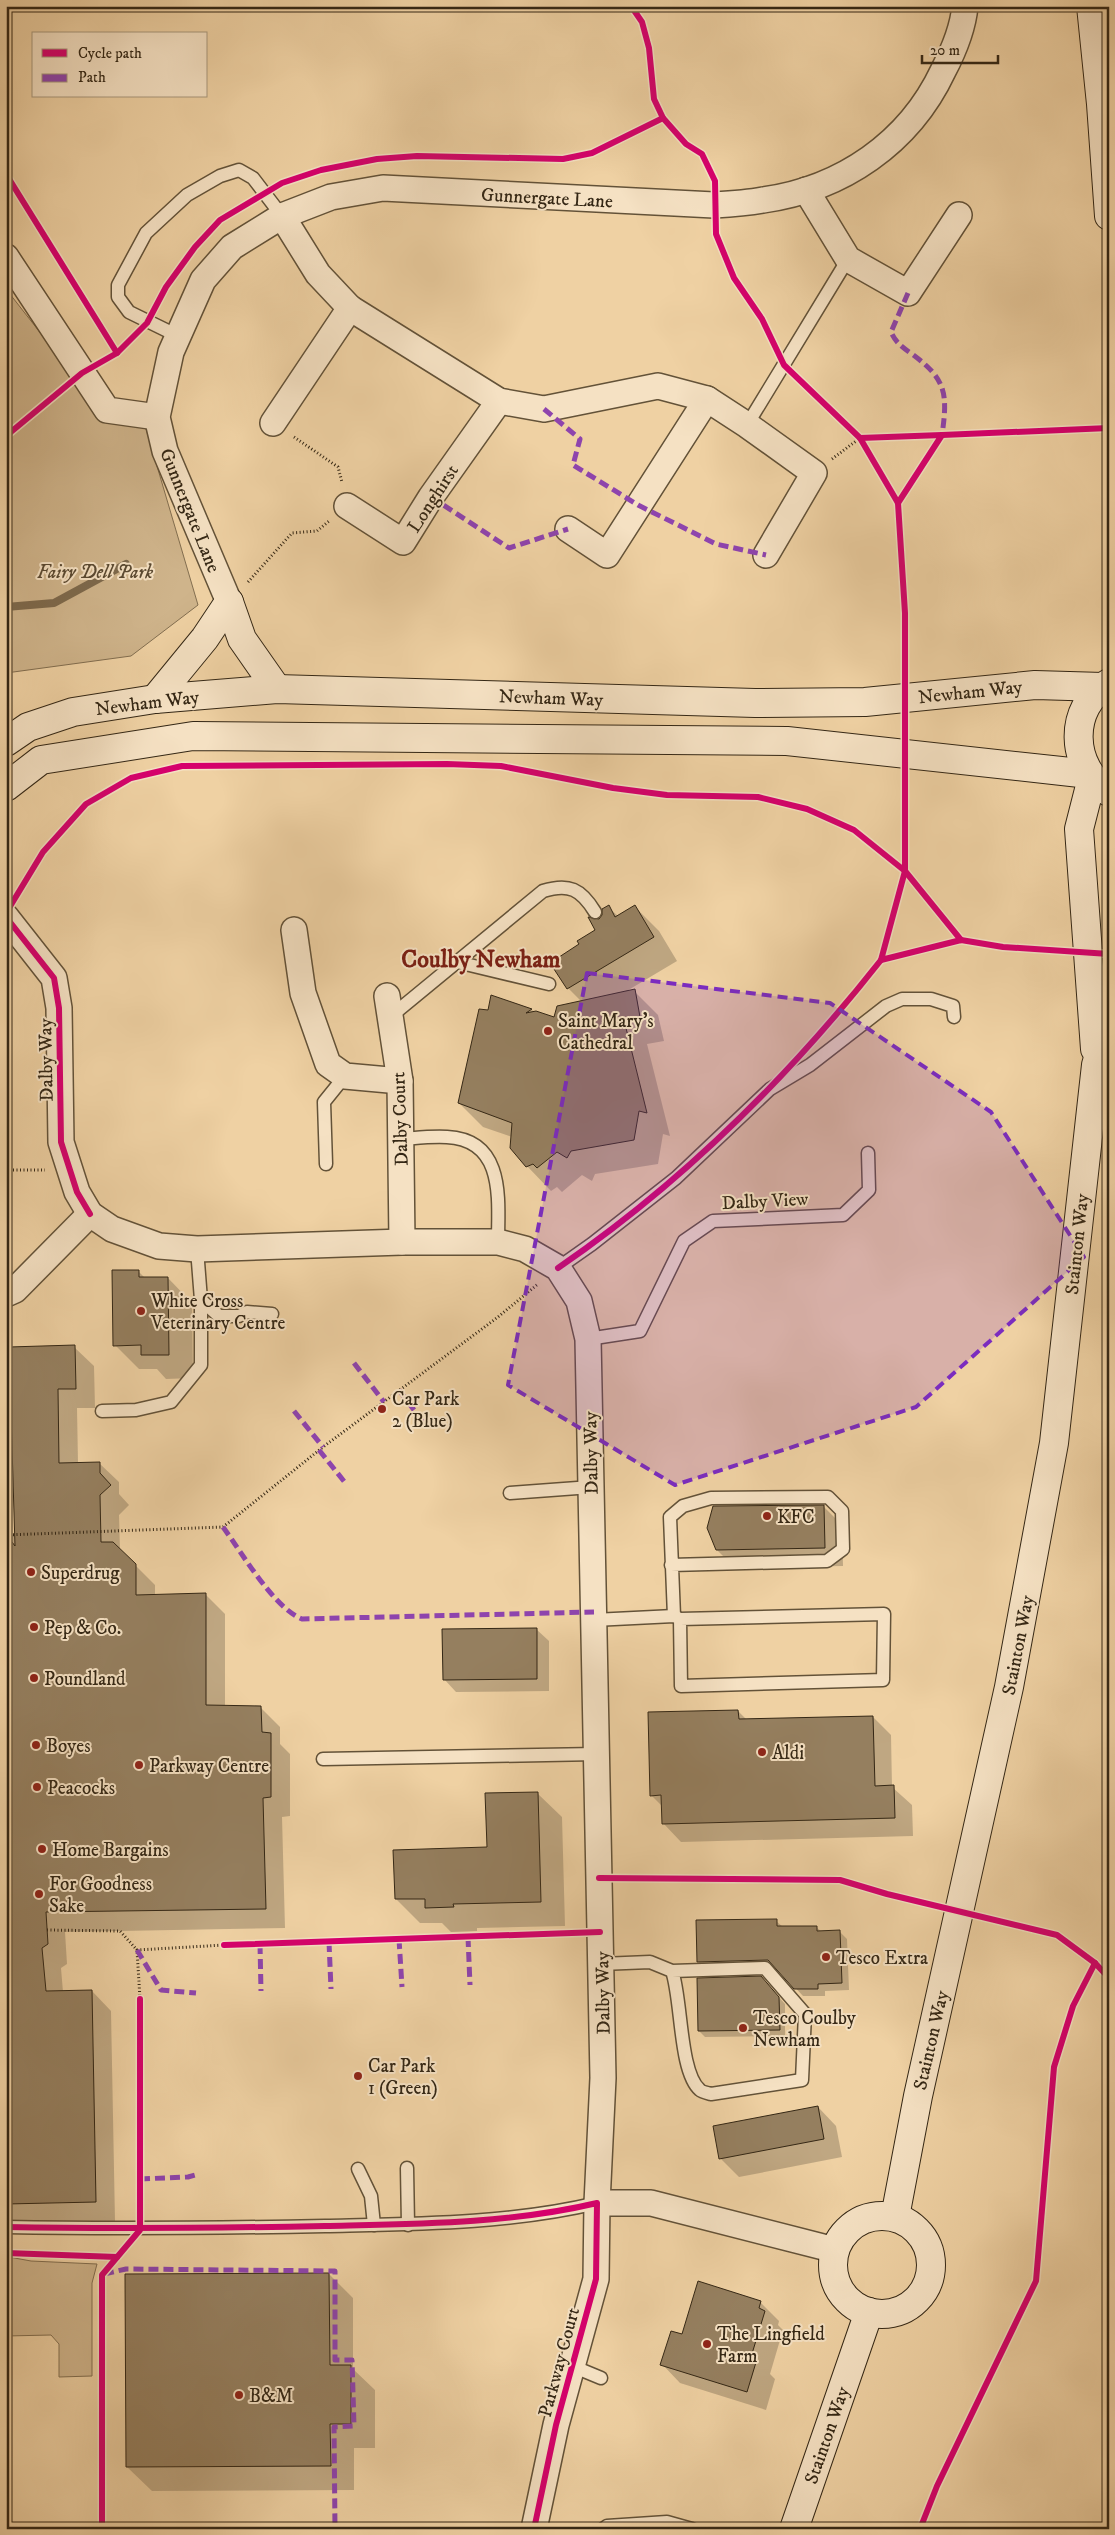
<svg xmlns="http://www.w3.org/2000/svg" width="1115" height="2535" font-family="'IM FELL DW Pica',serif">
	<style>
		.green { fill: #cfb48b; stroke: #826e50 }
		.shadow { fill: #0003 }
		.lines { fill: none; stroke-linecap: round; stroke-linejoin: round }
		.stream { stroke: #7e6a4d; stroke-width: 8 }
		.building { fill: #957f5f; stroke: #342715 }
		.lane-casing { stroke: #635238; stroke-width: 15 }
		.street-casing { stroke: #635238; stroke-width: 28 }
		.secondary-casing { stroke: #342715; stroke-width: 30 }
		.path { stroke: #342715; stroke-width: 3; stroke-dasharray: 1 2.5; stroke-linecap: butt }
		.lane { stroke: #f5e1c3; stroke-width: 12 }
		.street { stroke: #f5e1c3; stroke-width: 25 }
		.secondary { stroke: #f5e1c3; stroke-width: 28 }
		.quiet { stroke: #8e44ad; stroke-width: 5; stroke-dasharray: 10 5; stroke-linecap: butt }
		.cycleway-casing { stroke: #f5e1c3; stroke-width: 9 }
		.cycleway { stroke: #d6006c; stroke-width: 6 }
		.marked { fill: #7b2cbf; fill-opacity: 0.2; stroke: #7b2cbf; stroke-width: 4; stroke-dasharray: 10 6; stroke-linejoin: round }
		.poi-dot { fill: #8f2418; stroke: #f5e1c3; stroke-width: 2 }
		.labels { text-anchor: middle; stroke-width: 4; stroke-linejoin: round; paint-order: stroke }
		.street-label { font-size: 19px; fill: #342715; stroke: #f5e1c3 }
		.park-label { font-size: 19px; font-style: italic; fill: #5b4a32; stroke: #f5e1c3 }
		.poi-label { font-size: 19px; fill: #342715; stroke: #f5e1c3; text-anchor: start }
		.district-label { font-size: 24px; font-weight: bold; fill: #7a1f14; stroke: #f5e1c3 }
	</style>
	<rect width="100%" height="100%" fill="#efd1a3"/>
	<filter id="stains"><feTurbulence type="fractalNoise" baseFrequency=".004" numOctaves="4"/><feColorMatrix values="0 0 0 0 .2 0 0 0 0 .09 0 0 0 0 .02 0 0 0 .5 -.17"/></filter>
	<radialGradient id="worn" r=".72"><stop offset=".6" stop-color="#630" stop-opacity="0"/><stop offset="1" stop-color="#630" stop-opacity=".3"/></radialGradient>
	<g class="green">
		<path d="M6,289L107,418L144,422L198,605L131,656L6,673Z"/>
		<path d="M9,2257L31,2261L97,2264L92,2283V2376L59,2377V2344L51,2335L6,2336V2313L9,2310Z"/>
	</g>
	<g class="shadow">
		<path d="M608,907L618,916L635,907L659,931L677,961L625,992L634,991L658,1015L664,1041L647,1044L670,1136L663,1134L658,1164L595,1174L592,1181L582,1175L562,1192L557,1187L551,1191L527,1166L512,1137L483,1127L459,1103L492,997L555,1018L582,1002L568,988L581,945L596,930Z"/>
		<path d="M138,1271L146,1279L168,1278L192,1303L193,1378L166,1379L157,1369H139L115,1345Z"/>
		<path d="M74,1347L94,1366L95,1408H77L78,1463H99L119,1482V1494L129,1505L119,1515L120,1550L155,1585V1596L205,1594L225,1614V1707H260L280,1727V1744L290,1754V1816L282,1817L285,1928L65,1932L67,1964L61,1968L63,1992L92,1991L111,2011L115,2221L6,2223V1535H16L11,1348Z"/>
		<path d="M823,1506L842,1525L843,1566L735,1568L717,1550Z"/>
		<path d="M536,1629L549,1641V1691L456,1692L444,1679Z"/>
		<path d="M738,1711L747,1720L873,1717L891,1735L892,1787L912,1805L913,1836L681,1842L663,1823L662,1806L651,1795Z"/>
		<path d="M537,1793L562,1817L565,1926L477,1928V1931L451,1932L442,1923H420L396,1899L488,1848Z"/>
		<path d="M776,1921L783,1927H816L822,1932H840L847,1939L849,1990L825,1991V1996H803L776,1967L706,1969L698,1962Z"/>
		<path d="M767,1984L785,2004V2036L705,2037L699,2031Z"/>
		<path d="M818,2107L836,2126L842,2157L739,2177L720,2158Z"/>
		<path d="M329,2274L353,2298V2369L375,2390V2448H354V2490L152,2491L127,2467Z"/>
		<path d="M760,2302L779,2321L778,2325L783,2330L770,2374L775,2379L766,2410L680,2383L662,2364Z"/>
	</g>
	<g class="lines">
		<path class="stream" d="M6,607L54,603L126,564"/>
	</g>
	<g class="building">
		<path d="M609,905L615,917L635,905L654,937L567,989L550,963L579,944L577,941L595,930L588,917L599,919L602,915V909Z"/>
		<path d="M635,989L640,1017L624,1020L647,1113L639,1111L634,1140L571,1151L567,1158L557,1152L537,1168L533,1164L526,1167L510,1148L512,1123L458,1103L479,1009L488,1010L491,995L532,1009L526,1013L536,1011L554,1017L557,1006Z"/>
		<path d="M112,1270H139V1277H168L169,1355H141V1345L113,1346Z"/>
		<path d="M75,1345L76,1389H58L59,1463L100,1462V1473L111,1485L100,1495L101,1542H113L136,1564V1595L206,1593V1705L261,1706L262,1732L271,1733V1797L263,1798L266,1909L46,1912L48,1944L42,1948L46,1991L92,1990L96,2202L6,2204V1534L15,1546L9,1347Z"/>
		<path d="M824,1505L825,1548L716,1550L707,1528L713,1506Z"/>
		<path d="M537,1628V1679L443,1680L442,1629Z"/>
		<path d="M738,1710L739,1719L873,1716L875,1786L894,1785L895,1818L662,1824L661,1795L650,1796L648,1712Z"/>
		<path d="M538,1792L541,1902L453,1904L454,1907L425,1908V1899H395L393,1850L487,1847L485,1793Z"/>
		<path d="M777,1919V1926H817V1931L840,1930L842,1983L818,1984V1989H794L768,1960L697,1962L696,1920Z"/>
		<path d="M761,1976L779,1997L780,2030L698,2031L697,1978Z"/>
		<path d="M818,2106L824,2139L719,2159L713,2126Z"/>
		<path d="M329,2273L330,2365H351V2424H330L331,2466L126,2467L125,2274Z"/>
		<path d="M698,2281L761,2301L759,2308L765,2311L751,2357L757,2359L747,2392L660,2365L671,2331L682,2334Z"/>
	</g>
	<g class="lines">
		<g class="lane-casing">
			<g id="lane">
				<path d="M178,336L129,312L118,297V285L146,233L187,195L220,176L239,170L253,178L282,216"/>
				<path d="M747,425L848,259"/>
				<path d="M457,962L549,984"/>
				<path d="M390,1017L543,891C569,883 581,889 595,912"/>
				<path d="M401,1139C416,1138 432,1136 447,1137C506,1140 498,1201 498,1242"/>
				<path d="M326,1164L324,1102L345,1076"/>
				<path d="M197,1249L201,1300L219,1316H239L247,1312L272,1314"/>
				<path d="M558,1268L592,1244L676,1178L770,1089L810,1065L886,1006L902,999H931L953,1006L954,1017"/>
				<path d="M588,1339L640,1331L684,1241L713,1221L843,1215L869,1190L868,1153"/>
				<path d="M102,1411L136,1410L171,1402L201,1365V1300"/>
				<path d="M510,1493L591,1487"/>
				<path d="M671,1565L827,1561L843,1549L842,1511L828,1497L711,1498L683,1506L670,1517L674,1616"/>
				<path d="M594,1620L674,1616L680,1619L884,1614L883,1680L681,1686L680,1619"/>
				<path d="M323,1759L597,1754"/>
				<path d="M601,1964L650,1962L672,1971L765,1968L805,2014L802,2080L711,2094C707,2093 702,2092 700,2090C679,2072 682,1999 672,1971"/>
				<path d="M407,2168L408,2225"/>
				<path d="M358,2169L371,2196L374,2225"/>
				<path d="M6,2227C113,2229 219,2228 325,2226C415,2224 509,2224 597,2203"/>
				<path d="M572,2366L601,2378"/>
				<path d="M603,2529L607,2526L667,2522L692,2529"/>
			</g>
		</g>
		<g class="street-casing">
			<g id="street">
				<path d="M806,190L848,259L908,293L959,215"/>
				<path d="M282,216L318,274L350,308L499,401L544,409L658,386L707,399L747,425L814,473L766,555"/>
				<path d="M6,257L107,410L157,417"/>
				<path d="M273,423L350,308"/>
				<path d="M347,506L403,542L431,497L499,401"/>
				<path d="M568,529L607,555L707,399"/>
				<path d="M229,602L165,451L157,417L171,352L203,280L232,247L282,216L331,197L383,188L714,205C731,204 747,203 763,200C842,189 909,143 943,71C953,52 963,28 965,6"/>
				<path d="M6,917L54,978L59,1008L61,1142L77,1192L90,1214L112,1229L159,1246L197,1249L402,1242H498L525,1249L558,1268L579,1301L588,1339L603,2078L597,2203L596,2279L556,2425L534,2529"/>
				<path d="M294,930L303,993L328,1064L345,1076L400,1081"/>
				<path d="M387,996L400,1081L402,1242"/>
				<path d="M6,1294L15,1290L90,1214"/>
				<path d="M597,2203H651L835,2250"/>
			</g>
		</g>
		<g class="secondary-casing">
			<g id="secondary">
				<path d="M1091,6L1101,104L1109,216"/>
				<path d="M229,602L242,639L277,689"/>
				<path d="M1109,683C1067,707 1070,768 1109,792"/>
				<path d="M155,699L205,638L229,602"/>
				<path d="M6,742L28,727L73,712L155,699L277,689L755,703L865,702L1035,685L1103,687"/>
				<path d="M1092,778L1079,829L1095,1049"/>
				<path d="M6,787L41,760L193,736L787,741L1089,774"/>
				<circle cx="882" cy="2265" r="49"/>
				<path d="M895,2217L918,2096L1009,1687L1054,1443L1096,1065L1109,1021"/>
				<path d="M794,2529L869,2312"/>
			</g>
		</g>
		<g class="path">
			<path d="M294,437L338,467L342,482"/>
			<path d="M832,459L860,438"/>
			<path d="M248,582L292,533L317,531L329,521"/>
			<path d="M6,1170H45"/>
			<path d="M6,1535L223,1527L323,1447L498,1317L538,1284"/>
			<path d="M47,1930L120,1931L137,1950"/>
			<path d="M140,1999L137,1950L224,1945"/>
		</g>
		<use href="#lane" class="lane"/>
		<use href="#street" class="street"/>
		<use href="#secondary" class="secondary"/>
		<g class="quiet">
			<path d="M908,293L891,332C896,343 902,347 912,354C946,379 948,393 942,435"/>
			<path d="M544,409L580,439L573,465L638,505L716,544L766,555"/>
			<path d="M431,497L509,548L568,529"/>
			<path d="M354,1363L384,1402"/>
			<path d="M399,1390L426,1426"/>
			<path d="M294,1411L323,1447"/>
			<path d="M319,1450L347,1485"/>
			<path d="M223,1527C242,1553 274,1608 302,1619L594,1612"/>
			<path d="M468,1937L470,1985"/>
			<path d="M399,1939L402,1987"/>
			<path d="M329,1942L331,1989"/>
			<path d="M260,1944L261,1991"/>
			<path d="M137,1950L161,1990L196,1993"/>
			<path d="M140,2179L188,2177L199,2174"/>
			<path d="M104,2274L126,2269L335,2271V2360H352L354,2426L334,2427L335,2529"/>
		</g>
		<g class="cycleway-casing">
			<g id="cycleway">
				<path d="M631,6L642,22L649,48L654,99L663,118L686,144L702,154L715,181L716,234L734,278L762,319L784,365L860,438L898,503L905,613V871L881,960L961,940L1003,947L1109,954"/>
				<path d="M6,174L117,353L82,373L6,436"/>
				<path d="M117,353L147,323L166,287L195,247L220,220L282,183L321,170L377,159L417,156L563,159L592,153L663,118"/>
				<path d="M942,435L1109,428"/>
				<path d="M860,438L942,435L898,503"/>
				<path d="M6,913L43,852L86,804L131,778L182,766L447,764L501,766L613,788L667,795L758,797L807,809L854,830L905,871L961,940"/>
				<path d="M6,917L54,978L59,1008L61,1142L77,1192L90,1214"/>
				<path d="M558,1268C682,1183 788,1078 881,960"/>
				<path d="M599,1878L840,1880L887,1894L1057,1935L1095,1963L1109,1978"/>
				<path d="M224,1945L600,1932"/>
				<path d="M6,2227C113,2229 219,2228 325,2226C415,2224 509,2224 597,2203L596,2279L556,2425L534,2529"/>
				<path d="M6,2253L117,2257"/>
				<path d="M102,2529V2275L140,2230V1999"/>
				<path d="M920,2529L937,2486L1036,2281L1054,2067L1073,2006L1095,1963"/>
			</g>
		</g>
		<use href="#cycleway" class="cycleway"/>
	</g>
	<path class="marked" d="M587,973L830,1003L991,1112L1084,1257L916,1407L675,1485L508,1385Z"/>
	<g class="poi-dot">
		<circle cx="548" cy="1031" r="5"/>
		<circle cx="141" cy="1311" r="5"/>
		<circle cx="382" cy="1409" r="5"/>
		<circle cx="767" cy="1516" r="5"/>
		<circle cx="31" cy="1572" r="5"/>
		<circle cx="34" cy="1627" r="5"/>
		<circle cx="34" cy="1678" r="5"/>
		<circle cx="36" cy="1745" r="5"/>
		<circle cx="762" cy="1752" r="5"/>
		<circle cx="139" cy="1765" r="5"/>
		<circle cx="37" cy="1787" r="5"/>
		<circle cx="42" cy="1849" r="5"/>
		<circle cx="39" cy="1894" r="5"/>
		<circle cx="826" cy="1957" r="5"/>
		<circle cx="743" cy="2028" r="5"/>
		<circle cx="358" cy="2076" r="5"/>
		<circle cx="707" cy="2344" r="5"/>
		<circle cx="239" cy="2395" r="5"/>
	</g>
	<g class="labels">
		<g class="street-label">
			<text transform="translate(547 197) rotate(3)" y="7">Gunnergate Lane</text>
			<text transform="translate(432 498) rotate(-57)" y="7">Longhirst</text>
			<text transform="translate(191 510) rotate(68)" y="7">Gunnergate Lane</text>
			<text transform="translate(970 691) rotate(-6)" y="7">Newham Way</text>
			<text transform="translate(551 697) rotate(2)" y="7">Newham Way</text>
			<text transform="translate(147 702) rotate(-7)" y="7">Newham Way</text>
			<text transform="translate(45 1060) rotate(-91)" y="7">Dalby Way</text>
			<text transform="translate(399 1119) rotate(-92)" y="7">Dalby Court</text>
			<text transform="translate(765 1200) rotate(-3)" y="7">Dalby View</text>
			<text transform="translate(1076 1244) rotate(-84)" y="7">Stainton Way</text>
			<text transform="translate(590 1453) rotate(-91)" y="7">Dalby Way</text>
			<text transform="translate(1017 1645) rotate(-79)" y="7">Stainton Way</text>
			<text transform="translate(602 1993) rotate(-91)" y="7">Dalby Way</text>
			<text transform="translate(930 2040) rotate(-77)" y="7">Stainton Way</text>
			<text transform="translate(558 2362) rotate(-75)" y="7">Parkway Court</text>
			<text transform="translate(826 2435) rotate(-71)" y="7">Stainton Way</text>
		</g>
		<g class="park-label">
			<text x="95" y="578">Fairy Dell Park</text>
		</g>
		<g class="poi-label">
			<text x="558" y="1027">Saint Mary's<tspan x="558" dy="22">Cathedral</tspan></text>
			<text x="151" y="1307">White Cross<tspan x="151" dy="22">Veterinary Centre</tspan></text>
			<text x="392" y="1405">Car Park<tspan x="392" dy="22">2 (Blue)</tspan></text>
			<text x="777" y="1523">KFC</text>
			<text x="41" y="1579">Superdrug</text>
			<text x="44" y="1634">Pep &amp; Co.</text>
			<text x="44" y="1685">Poundland</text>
			<text x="46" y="1752">Boyes</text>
			<text x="772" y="1759">Aldi</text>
			<text x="149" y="1772">Parkway Centre</text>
			<text x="47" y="1794">Peacocks</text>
			<text x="52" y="1856">Home Bargains</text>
			<text x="49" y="1890">For Goodness<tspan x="49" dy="22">Sake</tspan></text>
			<text x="836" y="1964">Tesco Extra</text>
			<text x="753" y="2024">Tesco Coulby<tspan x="753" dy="22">Newham</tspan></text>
			<text x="368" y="2072">Car Park<tspan x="368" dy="22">1 (Green)</tspan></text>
			<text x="717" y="2340">The Lingfield<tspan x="717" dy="22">Farm</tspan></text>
			<text x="249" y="2402">B&amp;M</text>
		</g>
		<g class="district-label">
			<text x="481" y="967">Coulby Newham</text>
		</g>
	</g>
	<rect width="1115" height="2535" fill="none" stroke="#efd1a3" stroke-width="25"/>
	<rect x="8" y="8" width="1100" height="2520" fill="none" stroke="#342715" stroke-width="2.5"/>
	<rect x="12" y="12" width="1090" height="2510" fill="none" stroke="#342715"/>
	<rect x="32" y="32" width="175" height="65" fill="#f5e1c3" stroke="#a8977d"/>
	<rect x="42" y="49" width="25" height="8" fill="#d6006c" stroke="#a8977d"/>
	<text x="78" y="58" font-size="15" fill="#342715">Cycle path</text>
	<rect x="42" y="74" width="25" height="8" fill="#8e44ad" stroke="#a8977d"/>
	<text x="78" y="82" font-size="15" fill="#342715">Path</text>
	<path d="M922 55v8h76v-8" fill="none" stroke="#342715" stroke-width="2.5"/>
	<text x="930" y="55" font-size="15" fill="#342715" stroke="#f5e1c3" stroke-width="4" paint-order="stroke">20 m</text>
	<rect width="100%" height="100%" filter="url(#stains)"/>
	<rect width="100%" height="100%" fill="url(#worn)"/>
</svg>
